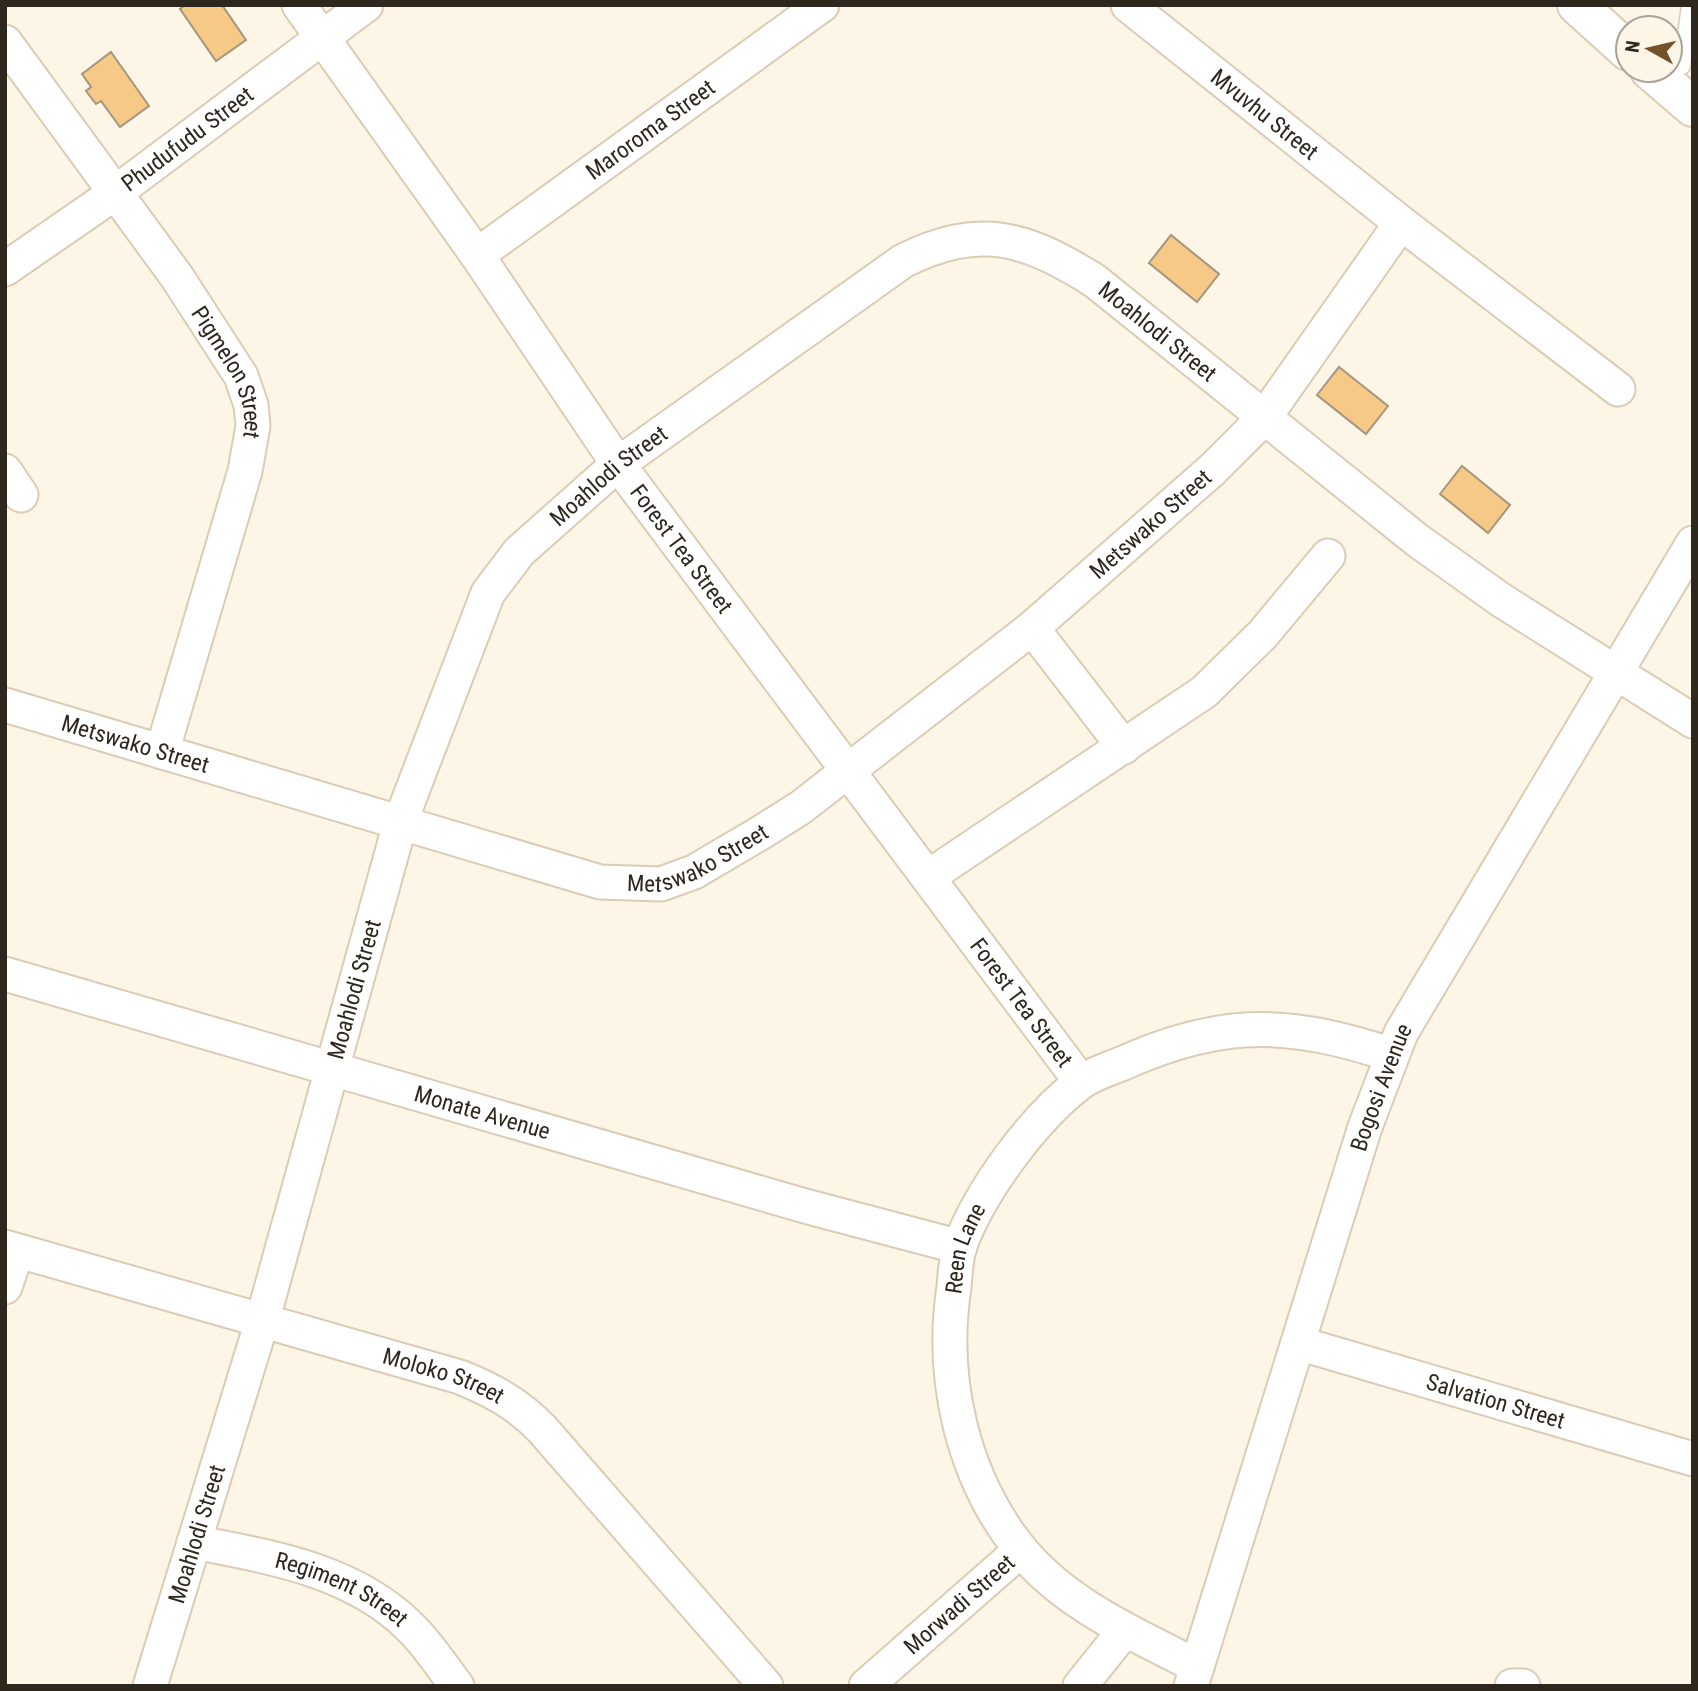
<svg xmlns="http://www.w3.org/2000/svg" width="1698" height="1691" font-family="'Roboto Condensed',sans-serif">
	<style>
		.building { fill: #f6c987; stroke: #a4957f; stroke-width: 2 }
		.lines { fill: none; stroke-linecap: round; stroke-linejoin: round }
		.service-casing { stroke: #daccb5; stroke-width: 19 }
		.minor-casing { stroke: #daccb5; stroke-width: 37 }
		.tertiary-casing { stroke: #daccb5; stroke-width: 42 }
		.service { stroke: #fff; stroke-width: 16 }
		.minor { stroke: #fff; stroke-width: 33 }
		.tertiary { stroke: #fff; stroke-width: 38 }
		.labels { text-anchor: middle; stroke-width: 5; stroke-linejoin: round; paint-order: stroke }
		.street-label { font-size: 23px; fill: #2d271e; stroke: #fdf5e6 }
	</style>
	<rect width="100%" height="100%" fill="#fdf5e6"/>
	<g class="building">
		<path d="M185,5H222L246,40L216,61L180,9Z"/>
		<path d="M111,52L149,106L120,127L101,101L96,104L86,91L91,87L82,74Z"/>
		<path d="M1171,235L1219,274L1197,302L1149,263Z"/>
		<path d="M1339,367L1388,406L1366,434L1317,395Z"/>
		<path d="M1462,466L1510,505L1488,533L1440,494Z"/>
	</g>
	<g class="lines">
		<g class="service-casing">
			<path id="service" d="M1682,66L1690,5"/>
		</g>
		<g class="minor-casing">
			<g id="minor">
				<path id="s1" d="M299,5L477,255L618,464L1081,1082"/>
				<path id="s2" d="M1128,5L1401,223L1618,389"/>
				<path id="s3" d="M5,42L177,277L241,376L251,405L253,426L245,471L162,752"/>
				<path id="s4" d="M477,255L822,5"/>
				<path id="s5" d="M5,269L115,193L366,5"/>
				<path d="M5,471L21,495"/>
				<path d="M1032,628L1124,747"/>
				<path id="s6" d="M5,705L600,882L661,884L694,872L757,835L800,808L1032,628L1213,469L1264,418L1401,223"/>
				<path d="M928,877L1204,692L1263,634L1328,556"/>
				<path id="s7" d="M5,974L805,1206L960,1247"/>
				<path id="s8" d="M5,1247L460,1377C492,1390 518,1404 542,1429L766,1686"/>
				<path d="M5,1287L17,1251"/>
				<path id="s9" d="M1298,1343L1693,1459"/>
				<path id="s10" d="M194,1542C270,1557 353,1570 410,1627C428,1644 442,1667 457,1686"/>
				<path id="s11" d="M1197,1666C1134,1634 1066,1605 1020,1549C962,1476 940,1378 954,1287C955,1274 956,1258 960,1245C981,1190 1033,1119 1080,1083C1093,1073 1113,1068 1128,1061C1226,1018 1292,1022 1392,1055"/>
				<path id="s12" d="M150,1686L263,1318L401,820L488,593L519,552L618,464L903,261C980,223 1025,237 1095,281L1417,540L1501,600L1693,721"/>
				<path id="s13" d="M866,1686L1021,1550"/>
				<path d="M1080,1686L1125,1630"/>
				<path id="s14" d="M1191,1686L1365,1127L1401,1033L1693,543"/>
				<path d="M1512,1686H1523"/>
			</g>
		</g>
		<g class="tertiary-casing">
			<g id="tertiary">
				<path d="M1577,5L1628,51"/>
				<path d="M1650,70L1693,107"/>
			</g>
		</g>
		<use href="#service" class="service"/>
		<use href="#minor" class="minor"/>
		<use href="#tertiary" class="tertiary"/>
	</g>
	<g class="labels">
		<g class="street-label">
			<text dy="8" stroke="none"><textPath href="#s2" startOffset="175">Mvuvhu Street</textPath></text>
			<text dy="8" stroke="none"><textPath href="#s4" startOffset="214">Maroroma Street</textPath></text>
			<text dy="8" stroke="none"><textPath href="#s5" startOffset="224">Phudufudu Street</textPath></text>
			<text dy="8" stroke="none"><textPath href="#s12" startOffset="1964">Moahlodi Street</textPath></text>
			<text dy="8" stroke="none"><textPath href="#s3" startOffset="401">Pigmelon Street</textPath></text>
			<text dy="8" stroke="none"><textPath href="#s12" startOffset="1314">Moahlodi Street</textPath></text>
			<text dy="8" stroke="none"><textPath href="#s6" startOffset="1292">Metswako Street</textPath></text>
			<text dy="8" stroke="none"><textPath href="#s1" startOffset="665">Forest Tea Street</textPath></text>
			<text dy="8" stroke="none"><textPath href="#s6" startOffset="136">Metswako Street</textPath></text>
			<text dy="8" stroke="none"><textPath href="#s6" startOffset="724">Metswako Street</textPath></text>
			<text dy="8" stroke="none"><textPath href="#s12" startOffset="726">Moahlodi Street</textPath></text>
			<text dy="8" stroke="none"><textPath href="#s1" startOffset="1232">Forest Tea Street</textPath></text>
			<text dy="8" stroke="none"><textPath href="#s14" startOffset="628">Bogosi Avenue</textPath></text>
			<text dy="8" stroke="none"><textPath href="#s7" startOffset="497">Monate Avenue</textPath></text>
			<text dy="8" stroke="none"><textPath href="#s11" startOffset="532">Reen Lane</textPath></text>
			<text dy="8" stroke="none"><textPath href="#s8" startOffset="457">Moloko Street</textPath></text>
			<text dy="8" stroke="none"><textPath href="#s9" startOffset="206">Salvation Street</textPath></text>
			<text dy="8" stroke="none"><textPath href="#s12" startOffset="159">Moahlodi Street</textPath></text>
			<text dy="8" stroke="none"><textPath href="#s10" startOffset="156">Regiment Street</textPath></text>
			<text dy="8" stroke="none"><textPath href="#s13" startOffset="124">Morwadi Street</textPath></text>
		</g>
	</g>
	<rect width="1698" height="1691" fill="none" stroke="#2d271e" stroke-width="14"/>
	<g transform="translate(1649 49) rotate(278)"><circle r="33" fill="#fdf5e6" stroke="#aaa396" stroke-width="2"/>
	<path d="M0-5L12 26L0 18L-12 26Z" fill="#75512b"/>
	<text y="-10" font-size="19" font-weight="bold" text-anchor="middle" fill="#2d271e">N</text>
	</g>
</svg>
